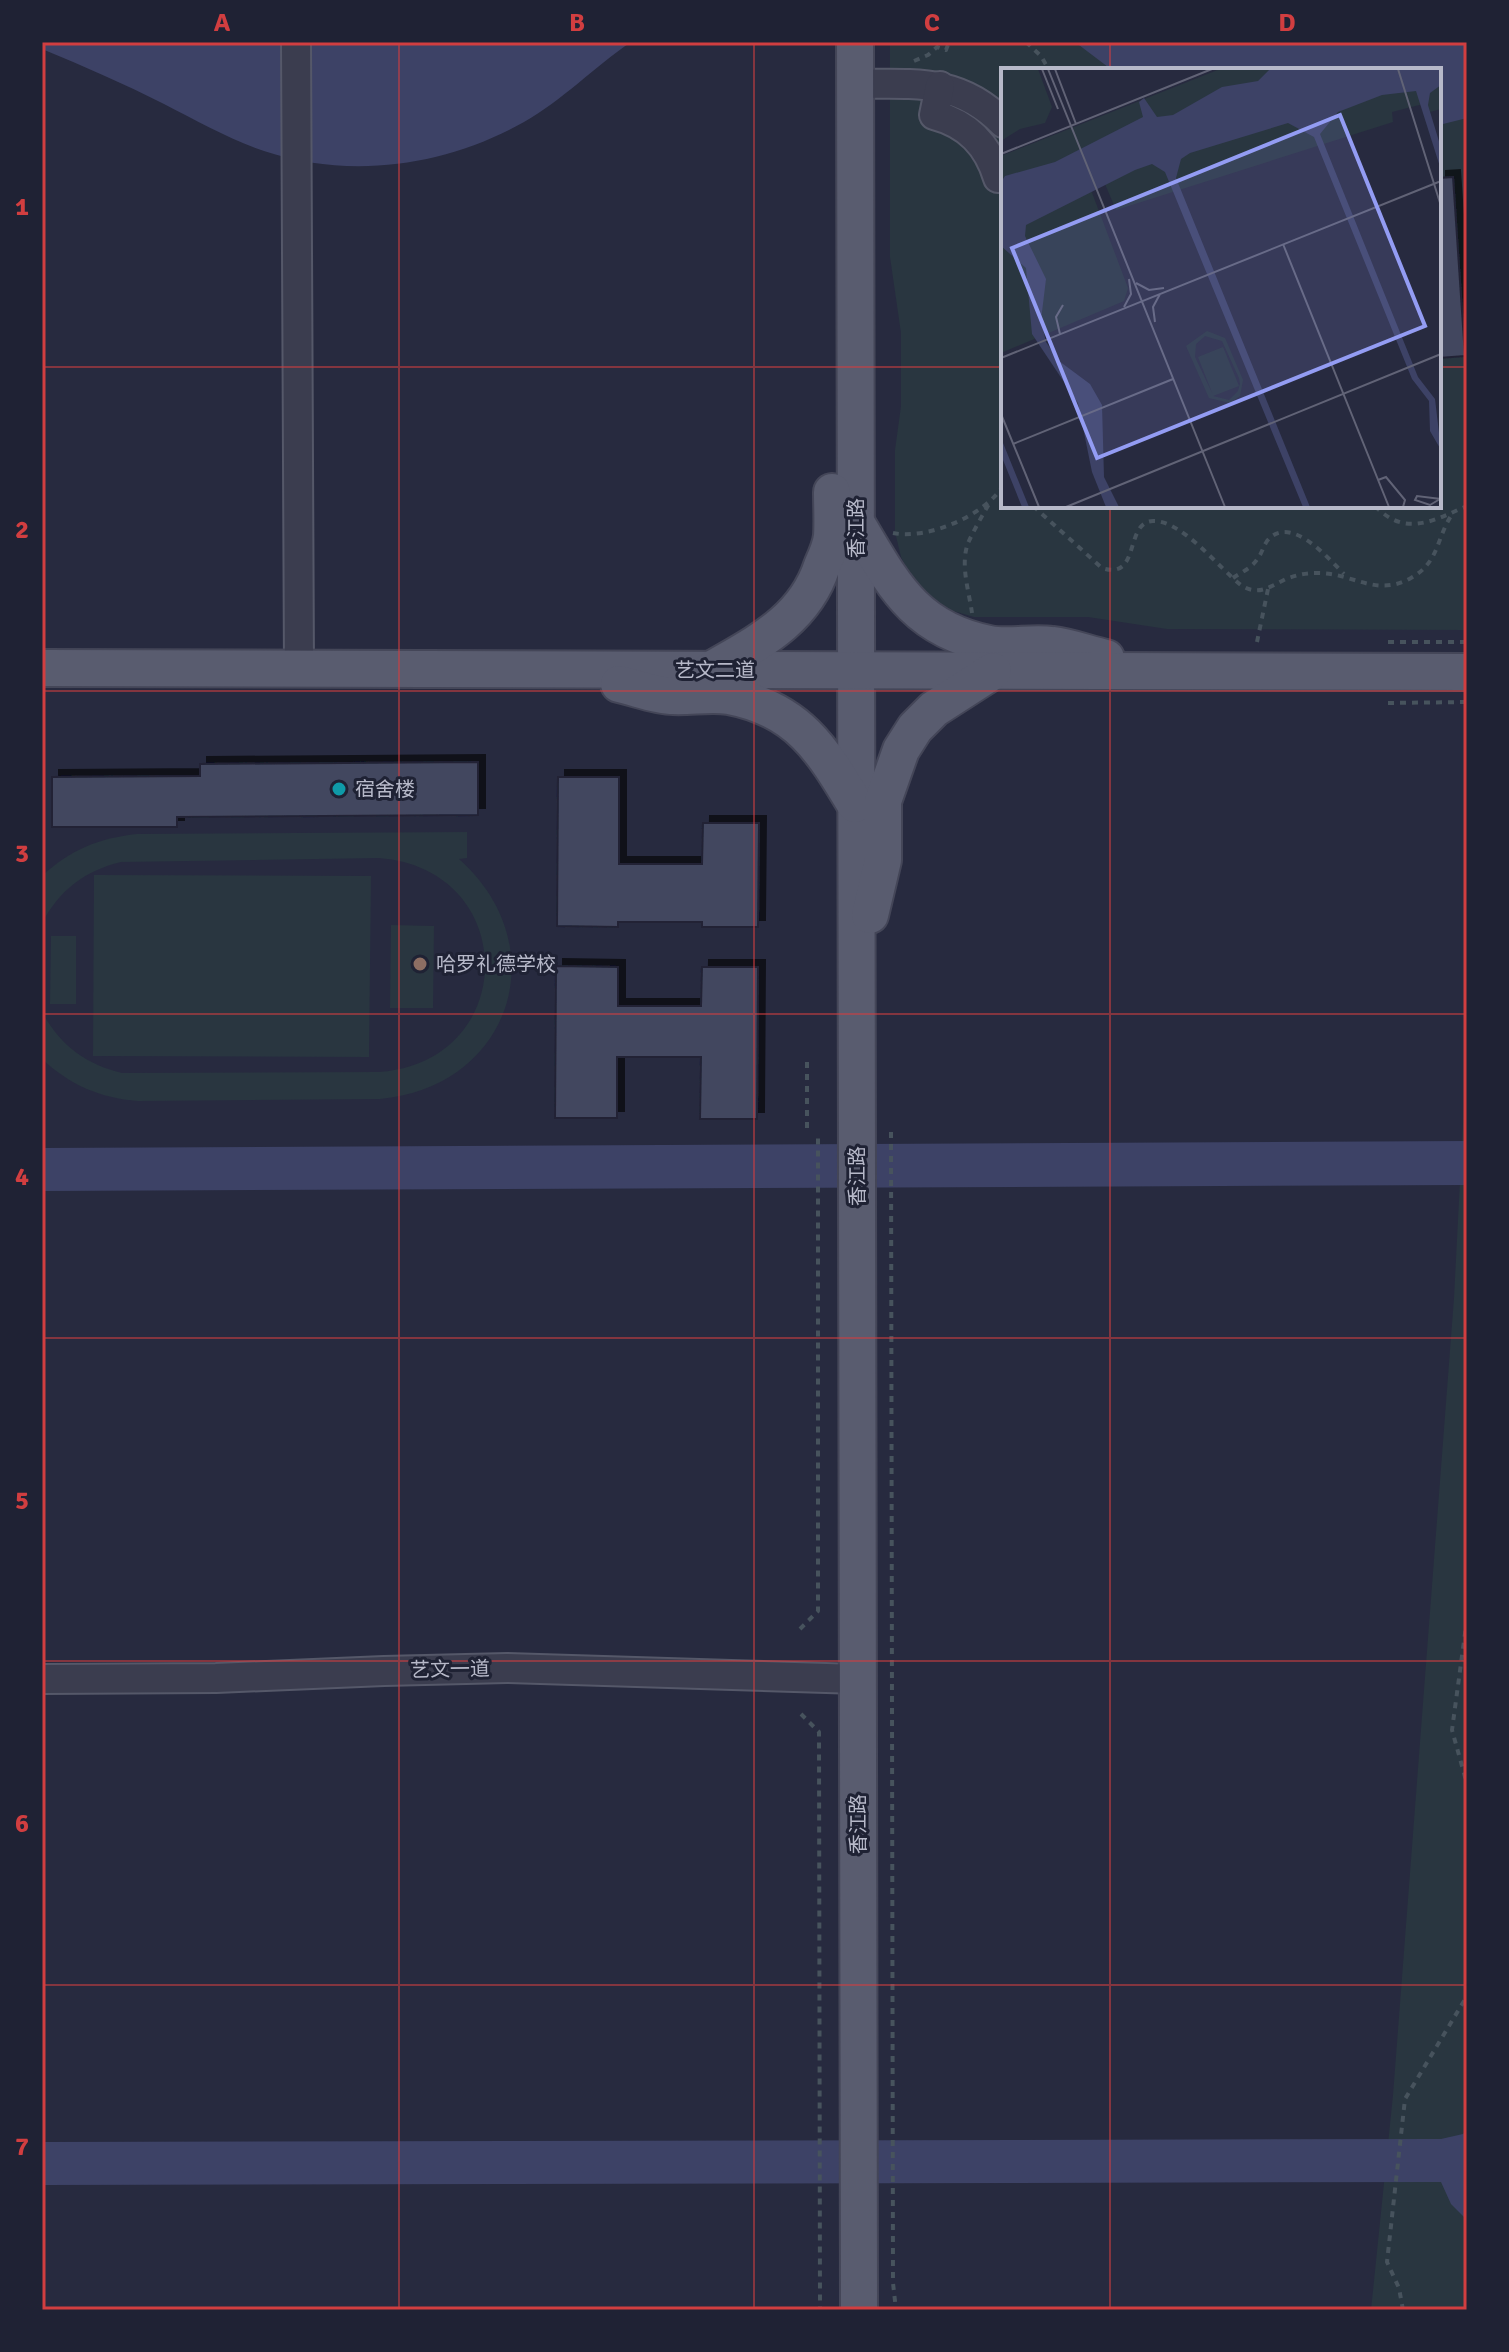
<svg xmlns="http://www.w3.org/2000/svg" width="1509" height="2352" font-family="Signika,'Noto Sans SC',sans-serif">
	<style>
		.green { fill: #293640; fill-rule: evenodd }
		.water { fill: #3d4266 }
		.building { fill: #43475e; stroke: #212436; stroke-width: 2; filter: url(#shadow) }
		.lines { fill: none; stroke-linecap: round; stroke-linejoin: round }
		.minor-casing { stroke: #555869; stroke-width: 32 }
		.major-casing { stroke: #444658; stroke-width: 40 }
		.path { stroke: #47535d; stroke-width: 4; stroke-dasharray: 6 6; stroke-linecap: butt }
		.minor { stroke: #3b3d4f; stroke-width: 28 }
		.major { stroke: #595c6f; stroke-width: 36 }
		.grid { fill: none; stroke: #d13e40; stroke-width: 2; stroke-opacity: 0.55 }
		.culture-dot { fill: #0f9aa8; stroke: #1f2234; stroke-width: 3 }
		.education-dot { fill: #8d6e63; stroke: #1f2234; stroke-width: 3 }
		.labels { text-anchor: middle; stroke-width: 6; stroke-linejoin: round; paint-order: stroke }
		.street-label { font-size: 20px; fill: #b7b9c9; stroke: #1f2234 }
		.poi-label { font-size: 20px; fill: #b7b9c9; stroke: #1f2234; text-anchor: start }
		.inset-road { fill: none; stroke: #616376; stroke-width: 2 }
		.view { fill: #939cf3; fill-opacity: 0.15; stroke: #939cf3; stroke-width: 4 }
		.inset-edge { fill: none; stroke: #b7b9c9; stroke-width: 4 }
		.neatline { fill: none; stroke: #d13e40; stroke-width: 3 }
		.grid-label { font-size: 26px; text-anchor: middle; font-weight: bold; fill: #d13e40 }
	</style>
	<defs>
		<filter id="shadow"><feDropShadow dx="7" dy="-7" stdDeviation="0" flood-color="#0009"/></filter>
	</defs>
	<rect width="100%" height="100%" fill="#272a3f"/>
	<g class="green">
		<path d="M890,42H1467V630L1167,629L1088,617H974L950,610L929,597L912,579L901,557L895,532V450L901,406V333L890,257ZM1003,70H1439V506H1003Z"/>
		<path d="M467,832V858L459,859C557,946 511,1087 380,1099L138,1101C100,1098 70,1085 42,1059V1012C60,1045 85,1064 122,1073L379,1072C520,1062 521,869 379,858L121,862C84,871 60,890 42,923V876C70,850 99,838 137,834Z"/>
		<path d="M94,875L371,876L369,1057L93,1056Z"/>
		<path d="M391,925L434,926L433,1008H390Z"/>
		<path d="M51,936H76V1004H50Z"/>
		<path d="M1467,1045V2310H1371L1393,2095L1454,1298Z"/>
	</g>
	<g class="water">
		<path d="M42,42H631C594,67 563,100 524,122C446,166 350,180 264,151C229,139 197,121 164,104C124,84 84,66 42,49Z"/>
		<path d="M1075,42H1467V118L1439,125V70H1112Z"/>
		<path d="M1467,1141V1185L42,1191V1148Z"/>
		<path d="M1467,2130V2220L1451,2204L1441,2182L42,2185V2142L1441,2139L1463,2134Z"/>
	</g>
	<g class="building">
		<path d="M1453,177L1465,356L1439,358V178Z"/>
		<path d="M478,762V815L177,817V827H52V777L200,776V764Z"/>
		<path d="M558,777H619V864H702L703,823H759L758,927H702V922H618V927L557,926Z"/>
		<path d="M556,966L618,967V1006H701L702,967H758L757,1119H700L701,1057H617V1118H555Z"/>
	</g>
	<g class="lines">
		<g class="minor-casing">
			<g id="minor">
				<path d="M296,42L299,669"/>
				<path d="M855,84C914,84 959,78 1003,123"/>
				<path d="M940,86L934,115C968,124 988,145 998,178L1003,177"/>
				<path d="M42,1679L216,1678L384,1671L507,1668L858,1679"/>
			</g>
		</g>
		<g class="major-casing">
			<g id="major">
				<path d="M855,42L859,2310"/>
				<path d="M857,524C893,584 914,629 989,644C1009,648 1031,642 1052,645C1070,647 1088,654 1106,658"/>
				<path d="M42,668L1467,672"/>
				<path d="M711,670C757,643 804,621 822,566C826,557 831,546 832,536C833,522 832,507 832,492"/>
				<path d="M619,684C637,688 656,696 673,696C691,697 711,693 729,696C798,709 822,749 855,804"/>
				<path d="M870,915L883,860V801L901,750L915,728L934,709L993,671"/>
			</g>
		</g>
		<g class="path">
			<path d="M1026,42L1041,56L1049,70"/>
			<path d="M914,61L928,55L937,47L946,50L949,42"/>
			<path d="M1033,506L1102,568C1141,581 1124,522 1153,521C1182,520 1220,569 1241,585C1258,597 1271,586 1286,579C1296,575 1306,573 1316,573C1352,572 1375,598 1411,578C1440,562 1436,537 1453,513"/>
			<path d="M1375,506C1406,538 1434,520 1467,506"/>
			<path d="M893,533C927,540 984,516 1003,486"/>
			<path d="M1233,578C1242,572 1253,567 1258,558C1262,553 1263,547 1267,541C1290,513 1328,558 1344,574"/>
			<path d="M972,613C969,591 960,565 968,543C974,530 982,516 989,504"/>
			<path d="M1257,642L1268,589"/>
			<path d="M1388,642H1467"/>
			<path d="M1388,703L1467,702"/>
			<path d="M807,1062V1130"/>
			<path d="M891,1132L893,2283L896,2310"/>
			<path d="M1467,1619L1452,1730L1467,1784"/>
			<path d="M800,1629L818,1611V1133"/>
			<path d="M801,1714L819,1732L820,2310"/>
			<path d="M1403,2310L1399,2288L1387,2262L1405,2099L1467,1996"/>
		</g>
		<use href="#minor" class="minor"/>
		<use href="#major" class="major"/>
	</g>
	<path class="grid" d="M399,42V2310M754,42V2310M1110,42V70M42,367H1003M1439,367H1467M1110,506V2310M42,691H1467M42,1014H1467M42,1338H1467M42,1661H1467M42,1985H1467"/>
	<circle class="culture-dot" cx="339" cy="789" r="8"/>
	<circle class="education-dot" cx="420" cy="964" r="8"/>
	<g class="labels">
		<g class="street-label">
			<text transform="translate(856 528) rotate(-90)" y="7">香江路</text>
			<text x="715" y="677">艺文二道</text>
			<text transform="translate(857 1176) rotate(-90)" y="7">香江路</text>
			<text transform="translate(450 1669) rotate(-1)" y="7">艺文一道</text>
			<text transform="translate(858 1824) rotate(-90)" y="7">香江路</text>
		</g>
		<g class="poi-label">
			<text x="355" y="796">宿舍楼</text>
			<text x="436" y="971">哈罗礼德学校</text>
		</g>
	</g>
	<g transform="translate(1001 68)">
		<rect width="440" height="440" fill="#272a3f"/>
		<path d="M0,1H37L51,39L44,55L19,61L0,73ZM219,1H440V41L429,44L426,35L391,44L392,54L115,142L104,116L90,122L127,220L123,233L0,285V88ZM206,263L224,270L242,312L239,328L229,335L208,330L185,278ZM204,268L221,273L238,310L239,316L237,323L228,332L212,328L238,318L222,279L197,289L212,327L194,289L195,276Z" fill="#293640" fill-rule="evenodd"/>
		<path d="M269,1H440V17L429,25L427,37L440,80V102L415,23L381,27L337,44L319,66L417,309L434,331L440,382L429,363L428,333L411,311L313,69L287,55L189,85L180,91L175,110L309,439H302L164,104L151,96L134,102L25,157L24,168L45,211L40,252L45,274L58,293L89,316L101,337L103,409L118,439H105L91,404L77,335L31,266L25,200L0,178V114L4,108L54,94L142,49L138,34L143,30L156,49L172,47L221,19L257,13ZM0,370L28,439H21L0,387Z" fill="#3d4266"/>
		<path class="inset-road" d="M41,1L57,41M47,1L224,439M54,1L75,56M397,1L440,138M0,86L211,1M282,176L388,439M135,215L148,222L163,220M123,239L130,226L128,211M154,254L152,239L159,226M59,266L55,249L62,237M0,290L440,113M0,346L38,439M12,376L172,311M377,412L385,409L404,432L402,439M439,431L429,437L414,432L416,428L440,431M65,439L440,286"/>
		<path class="view" d="M339,47L424,258L96,390L11,180Z"/>
		<rect width="440" height="440" class="inset-edge"/>
	</g>
	<rect width="1509" height="2352" fill="none" stroke="#1f2234" stroke-width="88"/>
	<rect x="44" y="44" width="1421" height="2264" class="neatline"/>
	<g class="grid-label">
		<text x="222" y="31">A</text>
		<text x="577" y="31">B</text>
		<text x="932" y="31">C</text>
		<text x="1287" y="31">D</text>
		<text x="22" y="215">1</text>
		<text x="22" y="538">2</text>
		<text x="22" y="862">3</text>
		<text x="22" y="1185">4</text>
		<text x="22" y="1509">5</text>
		<text x="22" y="1832">6</text>
		<text x="22" y="2155">7</text>
	</g>
</svg>
